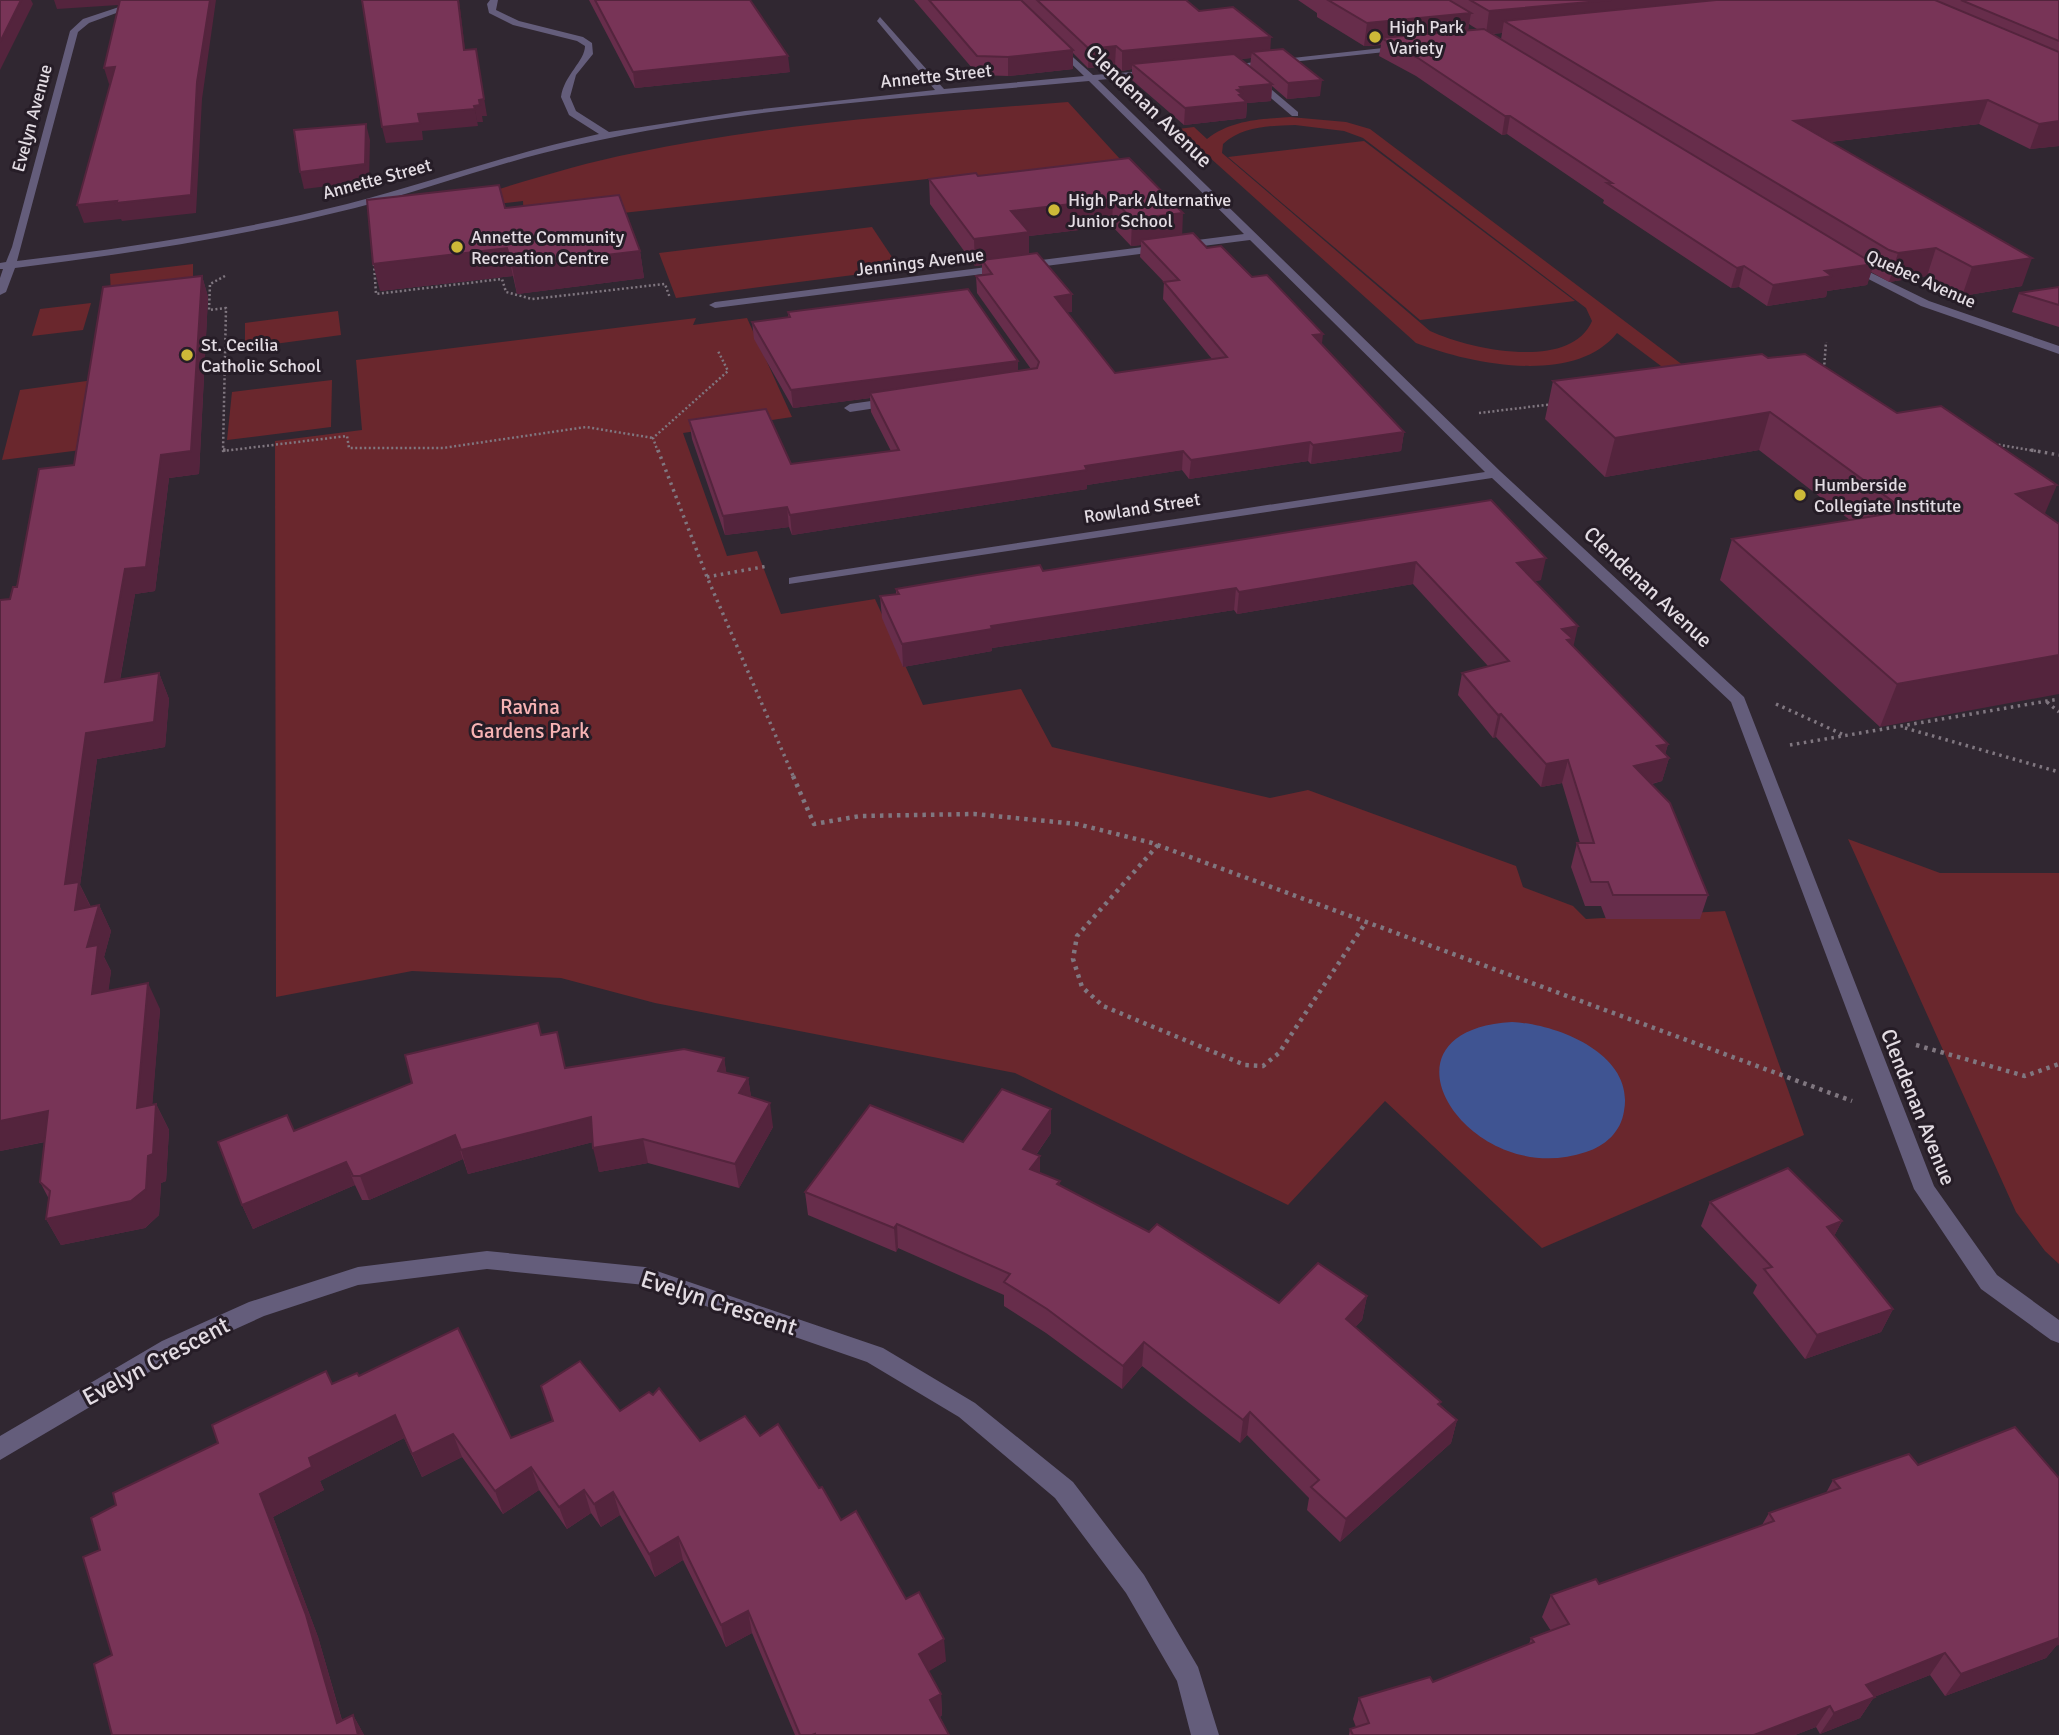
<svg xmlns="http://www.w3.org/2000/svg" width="2059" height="1735" font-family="Signika,sans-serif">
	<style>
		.green { fill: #6a272d; fill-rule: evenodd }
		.water { fill: #3f5492 }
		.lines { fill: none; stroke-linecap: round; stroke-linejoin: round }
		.path-far2 { stroke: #807780; stroke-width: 2.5; stroke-dasharray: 2 2.5; stroke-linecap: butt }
		.path-far1 { stroke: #807780; stroke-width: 3.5; stroke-dasharray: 2.5 4.5; stroke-linecap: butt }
		.path { stroke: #807780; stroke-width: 4.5; stroke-dasharray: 3.5 5; stroke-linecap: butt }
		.minor { fill: #645d7b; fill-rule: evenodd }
		.wall { fill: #672d4b; fill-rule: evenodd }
		.shaded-wall { fill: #54243d }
		.building { fill: #783457; stroke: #54243d; stroke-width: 2 }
		.poi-dot { fill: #cdb938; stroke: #261d27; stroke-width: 2.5 }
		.labels { text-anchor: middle; stroke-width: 6; stroke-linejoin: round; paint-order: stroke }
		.far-poi-label { font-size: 18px; fill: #e3dce3; stroke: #261d27; text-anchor: start }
		.far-street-label { font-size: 18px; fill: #e3dce3; stroke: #261d27 }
		.street-label { font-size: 21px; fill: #e3dce3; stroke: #261d27 }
		.park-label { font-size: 21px; fill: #f7b3b4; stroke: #261d27 }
		.near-street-label { font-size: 24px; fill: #e3dce3; stroke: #261d27 }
	</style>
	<rect width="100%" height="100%" fill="#302731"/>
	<g class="green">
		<path d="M1068,102L1130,170L966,188L954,176L524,224L523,201L423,212C493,192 563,167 634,153C777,123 923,113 1068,102Z"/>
		<path d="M1290,117L1346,122L1370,129L1696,375L1677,378L1617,333C1575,386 1470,364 1416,343L1178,129L1194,127L1207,139C1231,120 1260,119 1290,117ZM1295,125L1344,131L1363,138L1586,308L1592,321C1570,372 1469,349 1430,331L1222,153L1223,144C1243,126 1269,126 1295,125Z"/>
		<path d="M1364,141L1575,301L1420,320L1228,157Z"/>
		<path d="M872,227L900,269L676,298L659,253Z"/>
		<path d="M193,264V285L111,294L110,274Z"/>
		<path d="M91,303L83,330L32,336L40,309Z"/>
		<path d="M338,311L341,335L245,348V323Z"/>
		<path d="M696,318L693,325L747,318L792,417L683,433L727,556L757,551L781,614L875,599L923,705L1021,689L1052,747L1270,798L1308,790L1516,866L1523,887L1573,906L1586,919L1725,911L1804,1135L1542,1248L1385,1101L1288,1205L1015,1073L655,1003L561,978L412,971L276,997L275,441L362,430L356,360Z"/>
		<path d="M94,380L81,450L2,460L20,390Z"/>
		<path d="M332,380L331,427L227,440L232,392Z"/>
		<path d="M1848,839L1940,873H2059V1264L2045,1251L2016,1212Z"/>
	</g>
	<path class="water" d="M1512,1022C1557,1024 1635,1054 1624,1111C1621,1132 1605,1146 1586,1152C1471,1192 1363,1031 1512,1022Z"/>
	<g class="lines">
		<g class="path-far2">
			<path d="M374,264L376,294L502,279L506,292L532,299L665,284L670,298"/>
			<path d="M225,276L210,284L209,310L226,308L223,451L347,436L349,448H443L586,427L653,438"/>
			<path d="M1824,369L1826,342"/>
			<path d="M1479,413L1554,404"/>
			<path d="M1994,444L2042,452"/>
			<path d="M658,452L653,438L728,371L718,351"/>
		</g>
		<g class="path-far1">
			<path d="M223,450H229"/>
			<path d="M658,450L707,577L794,778"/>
			<path d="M2031,450L2059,455"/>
			<path d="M707,577L768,566"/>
			<path d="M2047,702L2059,712"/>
			<path d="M1776,704L1844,735"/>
			<path d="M1905,728L2059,772"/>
			<path d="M1790,745L2059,699"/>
		</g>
		<g class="path">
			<path d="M793,776L814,824L860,816L974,814L1077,824L1152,843L1852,1101"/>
			<path d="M1158,845L1077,936L1073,959L1082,987L1103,1006L1245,1065L1263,1066L1279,1053L1366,922"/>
			<path d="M1916,1045L2025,1076L2059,1064"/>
		</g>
		<g class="minor">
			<path d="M140,0H152L89,23L78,32L17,261C128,248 239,231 347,204C432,182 514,152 599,134L569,115L561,97C564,75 585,61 585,46L577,41L513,25L489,13L487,4L490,0H498L496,10L519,21L583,37L592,43L593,54L576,75L570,97L576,111L609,132L745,111L935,90L877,21L880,17L944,89L1084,76L1053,46L1056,42L1093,75L1157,70L1154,75L1098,80L1500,471L1744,697L1934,1186L1997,1275L2059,1320V1343L2051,1340L1981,1289L1914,1189L1731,702L1492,478L789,584V578L794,577L1485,472L1250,240L715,308L709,305L715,302L1244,234L1089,81C918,97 745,107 577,145C502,161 430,189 355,208C243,236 129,254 15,268L6,292L0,295V278L3,269H0V263L6,262L12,247L70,31L83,19Z"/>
			<path d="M1401,46L1404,50L1224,69L1220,66Z"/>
			<path d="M1252,78H1258L1298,112V116H1292L1252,82Z"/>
			<path d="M1849,262L1929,301L2059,346V354L1921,306L1845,267V263Z"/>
			<path d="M892,398L896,399V405L850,412L844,408L850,404Z"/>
			<path d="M487,1251L645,1267L883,1348L975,1403L1073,1482L1144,1575L1198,1667L1219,1735H1191L1177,1681L1126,1593L1055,1498L959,1417L867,1362L645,1285L487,1269L358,1285L264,1316L178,1355L0,1460V1436L162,1341L249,1302L358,1267Z"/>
		</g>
	</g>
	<g class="wall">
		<path d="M589,0H750L790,72L635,88Z"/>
		<path d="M914,0H1186L1199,11L1270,50L1320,96L1287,99L1272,86L1271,101L1247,103L1246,118L1184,125L1132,80V69L1122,71L1115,65L1088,68L1073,53V69L1008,76L978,75ZM1251,58L1250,67L1240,59Z"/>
		<path d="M1298,0H2059V146L2030,149L1979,124L1830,142L2022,286L1962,296L1927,276L1889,282L1871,272L1867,285L1827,291L1826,297L1767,306L1739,287L1731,288L1603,203L1604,200L1507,134L1502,135L1416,76L1379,56L1381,45L1364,46L1317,17V13ZM1469,24L1472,26L1477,29L1468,30ZM1502,33L1501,39L1492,34Z"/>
		<path d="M1129,158L1182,235L1207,248L1252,277L1322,344L1404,432L1401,451L1311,464L1308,461L1189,479L1182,470L1087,485V489L792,535L789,527L725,535L692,439L689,420L791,464L891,451L871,412L870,398L793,408L754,339L752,322L788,317V312L1018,371L1031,369L977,293L976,276L982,275V265L975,266L930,204L929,179L978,176ZM1112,226L1131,246L1141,245L1140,257L1164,282L1163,299L1212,359L1115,373L1067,312H1072V294L1029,254V236Z"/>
		<path d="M505,208L640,251L644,278L517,294L513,276L380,291Z"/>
		<path d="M202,276L208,297L199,474L169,478L155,591L135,594L120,680L159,673L169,699L165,747L97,759L80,885L91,907L99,905L111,931L104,957L111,971L108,991L160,1009L152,1105L156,1104L169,1130L166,1181L161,1183L159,1215L145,1228L61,1245L46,1219L49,1199L40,1182L45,1142L0,1151V600L10,599L74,465Z"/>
		<path d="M2059,287V327L2012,312L2019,293Z"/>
		<path d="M1768,358L1897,413L2057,485L1880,727L1720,580L1732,539L1850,520L1759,450L1605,477L1545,419L1553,381Z"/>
		<path d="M1491,500L1541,580L1535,581L1573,647L1668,744L1665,754L1669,758L1662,781L1652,784L1708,895L1700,919H1606L1601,906H1585L1571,867L1577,843H1580L1562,783L1541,787L1496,737L1493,738L1458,695L1462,673L1488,666L1413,584L1237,614L1234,610L992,648V651L903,667L882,618L880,596L896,594V589L1043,571Z"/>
		<path d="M541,1035L566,1068L724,1058L726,1073L748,1078L751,1097L773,1127L739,1188L648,1163L599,1172L593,1142L468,1174L463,1159L369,1200H362L355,1185L253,1229L242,1205L294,1131Z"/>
		<path d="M1051,1133L1036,1155L1040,1173L1060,1181L1059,1185L1279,1303L1367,1296L1362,1320L1355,1327L1457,1420L1451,1443L1340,1542L1307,1510L1309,1498L1247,1435L1240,1443L1142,1366L1122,1389L1046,1333L1004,1306V1295L898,1248L896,1252L808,1215L805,1192L963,1142Z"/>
		<path d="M1710,1202L1842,1221L1834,1236L1893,1309L1881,1332L1805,1359L1753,1293L1757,1285L1701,1226Z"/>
		<path d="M359,1376L511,1438L553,1421L541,1386L620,1411L700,1441L760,1436L841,1520L906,1599L946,1661L928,1671L941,1694L942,1715L940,1717L949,1735H795L752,1633L726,1647L683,1560L655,1577L620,1515L601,1527L591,1513L567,1529L539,1490L503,1514L462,1457L422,1477L404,1438L320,1481L324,1490L273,1517L318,1637L342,1720L353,1715L364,1735H112V1655L100,1550L116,1505L218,1443L332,1384Z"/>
		<path d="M1833,1480L2056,1646L2046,1658L1945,1696L1930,1675L1874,1697L1860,1718L1820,1734L1816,1727L1795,1735H1349L1350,1729L1356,1727L1353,1719L1359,1698L1433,1682L1529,1644L1531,1638L1551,1631L1542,1617L1551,1595L1599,1584L1762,1525L1769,1513L1826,1493Z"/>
	</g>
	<g class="shaded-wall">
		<path d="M21,0H31L33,4L0,70V42Z"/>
		<path d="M54,0H130L118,5L57,9Z"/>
		<path d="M210,0H216L202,99L196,213L122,221L121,219L84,223L77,205L197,82Z"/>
		<path d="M458,0H459L467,65L464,50Z"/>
		<path d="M1611,0H1838L1504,21L1502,33L1486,34L1489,11Z"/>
		<path d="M1471,13L1467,36L1381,38V45L1364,46L1367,23Z"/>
		<path d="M1271,37L1270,56L1252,52L1251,58L1138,69L1132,64V69L1122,71V51Z"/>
		<path d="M1116,46L1115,65L1088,68L1089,49Z"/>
		<path d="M476,49L487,116H482L483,122H477L474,106Z"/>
		<path d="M1073,50V69L1008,76V57Z"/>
		<path d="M788,56L790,72L635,88L633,72Z"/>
		<path d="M115,67L120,83L109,84L104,68Z"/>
		<path d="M1322,80L1320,96L1287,99L1288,83Z"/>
		<path d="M1272,84L1271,101L1247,103L1246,118L1184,125L1185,108L1237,90L1240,87Z"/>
		<path d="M1988,100L1979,124L1787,147L1794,121Z"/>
		<path d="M475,109L478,126L422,131L423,140L386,143L382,127L418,114Z"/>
		<path d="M1505,116H1510L1507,134L1502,135Z"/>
		<path d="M2059,121V146L2030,149L2039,124Z"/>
		<path d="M366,124L370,140L369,181L304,189L300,172Z"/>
		<path d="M1113,199L1112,226L1029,236V259L982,260V265L975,266L974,239L1011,211Z"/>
		<path d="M1183,213L1182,239L1141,240V245L1131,246L1132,219Z"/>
		<path d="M507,248L513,276L380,291L373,264Z"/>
		<path d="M1936,248L1927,276L1889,282L1898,253Z"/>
		<path d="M640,251L644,278L517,294L512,266Z"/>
		<path d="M2032,258L2022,286L1962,296L1972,267Z"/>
		<path d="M1874,264L1867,285L1827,291L1826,297L1767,306L1773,285L1825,271Z"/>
		<path d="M1744,266L1739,287L1731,288L1737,268Z"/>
		<path d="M202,276L208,297L199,474L169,478L155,591L135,594L115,707L105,682L125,569L161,455Z"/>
		<path d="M1072,294V312L1055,314V297Z"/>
		<path d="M1323,334L1321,352L1313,335Z"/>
		<path d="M1018,361V378L870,393V398L793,408L791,390Z"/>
		<path d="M1770,412L1759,450L1605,477L1615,438Z"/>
		<path d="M1404,432L1401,451L1311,464L1313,445Z"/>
		<path d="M1310,442L1308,461L1189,479L1191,460Z"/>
		<path d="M1183,451L1182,470L1087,485V489L792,535L790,515L1085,466Z"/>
		<path d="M2057,485L2040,525L2016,494Z"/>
		<path d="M787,507L789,527L725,535L723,516Z"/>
		<path d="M1546,558L1541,580L1513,584L1517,563Z"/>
		<path d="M1416,562L1413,584L1237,614L1239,592Z"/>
		<path d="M1236,588L1234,610L992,648V651L903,667L902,644L991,626Z"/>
		<path d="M1578,626L1573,648L1562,663V629Z"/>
		<path d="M2059,655V694L1880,727L1897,684Z"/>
		<path d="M159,673L169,699L165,747L97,759L80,885L91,908L75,910L65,884L86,733Z"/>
		<path d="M1501,714L1496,737L1493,738L1498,715Z"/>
		<path d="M1668,744L1664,759L1669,758L1662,781L1628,789L1634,766L1657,746Z"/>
		<path d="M1568,760L1562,783L1541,787L1546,764Z"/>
		<path d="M99,905L111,931L104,957L111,971L105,1020L92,994L87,947Z"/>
		<path d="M148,983L160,1009L150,1135L137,1108Z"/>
		<path d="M724,1058L728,1082L718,1071Z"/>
		<path d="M748,1078L752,1102L739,1093Z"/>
		<path d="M770,1103L773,1127L739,1188L735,1164Z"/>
		<path d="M156,1104L169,1130L166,1181L161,1183L159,1215L145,1228L61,1245L46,1219L148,1156Z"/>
		<path d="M1051,1109V1133L1023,1173V1149Z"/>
		<path d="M48,1111L63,1138L0,1151V1121Z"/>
		<path d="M591,1117L597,1141L468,1174L461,1150Z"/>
		<path d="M455,1135L463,1159L369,1200L360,1176Z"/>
		<path d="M643,1139L648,1163L599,1172L593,1148Z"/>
		<path d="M1040,1156V1180L1030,1169Z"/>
		<path d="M346,1162L355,1185L253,1229L242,1205Z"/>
		<path d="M1842,1221L1830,1244L1827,1227Z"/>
		<path d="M897,1224L898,1248L896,1252L894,1228Z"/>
		<path d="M1367,1296L1362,1320L1341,1343L1346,1319Z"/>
		<path d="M1893,1309L1881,1332L1805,1359L1817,1335Z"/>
		<path d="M1144,1342L1142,1366L1122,1389L1123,1366Z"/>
		<path d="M1250,1412L1247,1435L1240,1443L1243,1420Z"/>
		<path d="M395,1415L404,1438L320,1481L324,1490L273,1517L318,1637L346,1735L337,1723L260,1494L309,1458Z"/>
		<path d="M1457,1420L1451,1443L1340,1542L1346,1519Z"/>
		<path d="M453,1434L462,1457L422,1477L412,1454Z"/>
		<path d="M531,1467L539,1490L503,1514L495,1491Z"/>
		<path d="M584,1490L591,1513L567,1529L559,1507Z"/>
		<path d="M613,1492L620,1515L601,1527L594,1504Z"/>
		<path d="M678,1537L683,1560L655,1577L649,1554Z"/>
		<path d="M748,1611L752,1633L726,1647L721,1625Z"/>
		<path d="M2059,1631V1645L2056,1646L2046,1658L1945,1696L1961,1674Z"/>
		<path d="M944,1639L946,1661L921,1676L919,1654Z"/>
		<path d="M1945,1653L1930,1675L1874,1697L1860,1718L1820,1734L1834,1713L1866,1685Z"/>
		<path d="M941,1694L942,1715L932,1721L930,1700Z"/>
		<path d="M1830,1706L1816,1727L1795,1735H1754Z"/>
		<path d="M353,1715L364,1735H358Z"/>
	</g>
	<g class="building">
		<path d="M0,0H21L0,42Z"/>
		<path d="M120,0H210L197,82L191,195L116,203L117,201L77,205L115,67L104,68Z"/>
		<path d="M362,0H458L464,50L476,49L484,99L479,100L480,105L474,106L475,109L418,114L420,123L382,127Z"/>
		<path d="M595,0H750L788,56L633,72Z"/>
		<path d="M929,0H1021L1073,50L1008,57L977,56Z"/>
		<path d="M1037,0H1186L1199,11L1233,7L1271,37L1122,51L1116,46L1089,49Z"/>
		<path d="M1328,0H1449L1471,13L1367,23Z"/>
		<path d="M1470,0H1611L1489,11Z"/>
		<path d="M1716,0H1935L2059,52V121L2039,124L1988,100L1794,121L2032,258L1972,267L1936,248L1898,253L1889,250L1504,21Z"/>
		<path d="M1961,0H2059V41Z"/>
		<path d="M1484,29L1874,264L1825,271L1832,276L1773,285L1744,266L1737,268L1607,183H1612L1510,116H1505L1418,58L1381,38Z"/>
		<path d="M1283,49L1322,80L1288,83L1252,52Z"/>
		<path d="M1234,54L1272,84L1240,87L1242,89L1237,90L1242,94L1239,95L1247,102L1185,108L1132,64Z"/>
		<path d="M366,124L365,164L300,172L294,130Z"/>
		<path d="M1129,158L1183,213L1132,219L1113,199L1011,211L1029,232L974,239L929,179L976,173L978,176Z"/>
		<path d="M499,185L505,208L619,195L640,251L512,266L507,248L373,264L367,200Z"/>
		<path d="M1193,233L1207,248L1221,246L1252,277L1267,275L1323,334L1313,335L1404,432L1313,445L1310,442L1191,460L1183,451L1085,466L1087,470L790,515L787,507L723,516L689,420L766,409L791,464L899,450L870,393L1037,368L1039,362L976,276L992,274L982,260L1037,253L1072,294L1055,297L1115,373L1227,357L1164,282L1179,280L1141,240Z"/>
		<path d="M202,276L191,451L161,455L146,567L125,569L105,682L159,673L154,722L86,733L65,884L79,882L75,910L99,905L87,947L98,945L92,994L148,983L137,1108L156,1104L153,1154L148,1156L146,1189L131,1201L46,1219L50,1191L40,1182L48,1111L0,1121V600L10,599L13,587H17L39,469L74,465L103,287Z"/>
		<path d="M2059,287V305L2019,293Z"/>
		<path d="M968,289L1018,361L791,390L752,322L790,317L788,312Z"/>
		<path d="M1762,354L1768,358L1805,354L1897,413L1941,406L2057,485L2016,494L2059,524V655L1897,684L1732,539L1906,511L1770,412L1615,438L1553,381Z"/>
		<path d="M1491,500L1546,558L1517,563L1578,626L1562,629L1573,639L1567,640L1668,744L1657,746L1669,758L1634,766L1670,803L1708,895H1613L1608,882H1591L1577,843H1594L1568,760L1546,764L1501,714L1498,715L1462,673L1509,661L1416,562L1239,592L1236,588L991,626L992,629L902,644L880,596L899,594L896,589L977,575L1040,565L1043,571Z"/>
		<path d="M538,1023L541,1035L557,1032L565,1068L684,1049L724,1058L718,1071L748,1078L739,1093L770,1103L735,1164L643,1139L593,1148L591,1117L461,1150L455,1135L360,1176H353L346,1162L242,1205L218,1142L287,1115L294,1131L412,1083L405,1055Z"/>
		<path d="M1002,1089L1051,1109L1023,1149L1040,1156L1030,1169L1060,1181L1057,1184L1149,1232L1157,1224L1279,1303L1318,1263L1367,1296L1346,1319L1441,1402L1438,1404L1457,1420L1346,1519L1311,1487L1319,1480L1250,1412L1243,1420L1144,1342L1123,1366L1047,1309L1004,1282L1010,1274L897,1224L894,1228L805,1192L870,1105L963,1142Z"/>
		<path d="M1788,1168L1842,1221L1827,1227L1893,1309L1817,1335L1764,1269L1772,1267L1710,1202Z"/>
		<path d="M458,1328L511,1438L553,1421L541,1386L580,1361L620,1411L649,1392L653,1395L659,1388L700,1441L745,1416L760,1436L778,1424L819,1488L822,1487L841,1520L856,1511L906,1599L919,1592L944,1639L919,1654L941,1694L930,1700L949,1735H815V1734L812,1735H800L748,1611L721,1625L678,1537L649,1554L613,1492L594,1504L584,1490L559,1507L531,1467L495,1491L453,1434L412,1454L395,1415L309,1458L312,1467L260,1494L306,1615L337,1723L353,1715L358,1735H112L94,1664L112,1655L83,1557L100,1550L91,1518L116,1505L113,1493L218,1443L212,1425L326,1371L332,1384L357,1373L359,1376Z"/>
		<path d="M2015,1427L2059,1478V1638L1961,1674L1945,1653L1866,1685L1875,1697L1834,1713L1830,1706L1754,1735H1353L1350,1729L1369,1723L1359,1698L1430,1677L1433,1682L1534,1642L1531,1638L1569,1624L1551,1595L1596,1579L1599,1584L1774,1521L1769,1513L1840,1488L1833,1480L1909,1454L1918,1465Z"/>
	</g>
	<g class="poi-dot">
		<circle cx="1375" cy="37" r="7"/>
		<circle cx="1054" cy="210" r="7"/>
		<circle cx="457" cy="247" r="7"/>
		<circle cx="187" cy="355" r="7"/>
		<circle cx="1800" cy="495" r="7"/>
	</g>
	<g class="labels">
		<g class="far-poi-label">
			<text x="1389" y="33">High Park<tspan x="1389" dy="21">Variety</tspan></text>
			<text x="1068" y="206">High Park Alternative<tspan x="1068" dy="21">Junior School</tspan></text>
			<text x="471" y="243">Annette Community<tspan x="471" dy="21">Recreation Centre</tspan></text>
			<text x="201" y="351">St. Cecilia<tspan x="201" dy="21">Catholic School</tspan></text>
			<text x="1814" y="491">Humberside<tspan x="1814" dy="21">Collegiate Institute</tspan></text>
		</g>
		<g class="far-street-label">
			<text transform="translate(936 76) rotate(-6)" y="6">Annette Street</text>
			<text transform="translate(32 118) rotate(-75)" y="6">Evelyn Avenue</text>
			<text transform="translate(377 179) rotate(-15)" y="6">Annette Street</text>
			<text transform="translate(920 262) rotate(-7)" y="6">Jennings Avenue</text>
			<text transform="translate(1921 279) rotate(24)" y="6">Quebec Avenue</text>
			<text transform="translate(1142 508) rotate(-9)" y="6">Rowland Street</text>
		</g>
		<g class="street-label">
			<text transform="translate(1149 106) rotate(44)" y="7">Clendenan Avenue</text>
			<text transform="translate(1648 587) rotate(43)" y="7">Clendenan Avenue</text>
			<text transform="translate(1918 1107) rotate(68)" y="7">Clendenan Avenue</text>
		</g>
		<g class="park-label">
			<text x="530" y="714">Ravina<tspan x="530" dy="24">Gardens Park</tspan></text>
		</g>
		<g class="near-street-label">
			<text transform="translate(719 1303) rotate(18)" y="8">Evelyn Crescent</text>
			<text transform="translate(156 1361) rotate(-28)" y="8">Evelyn Crescent</text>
		</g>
	</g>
</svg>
